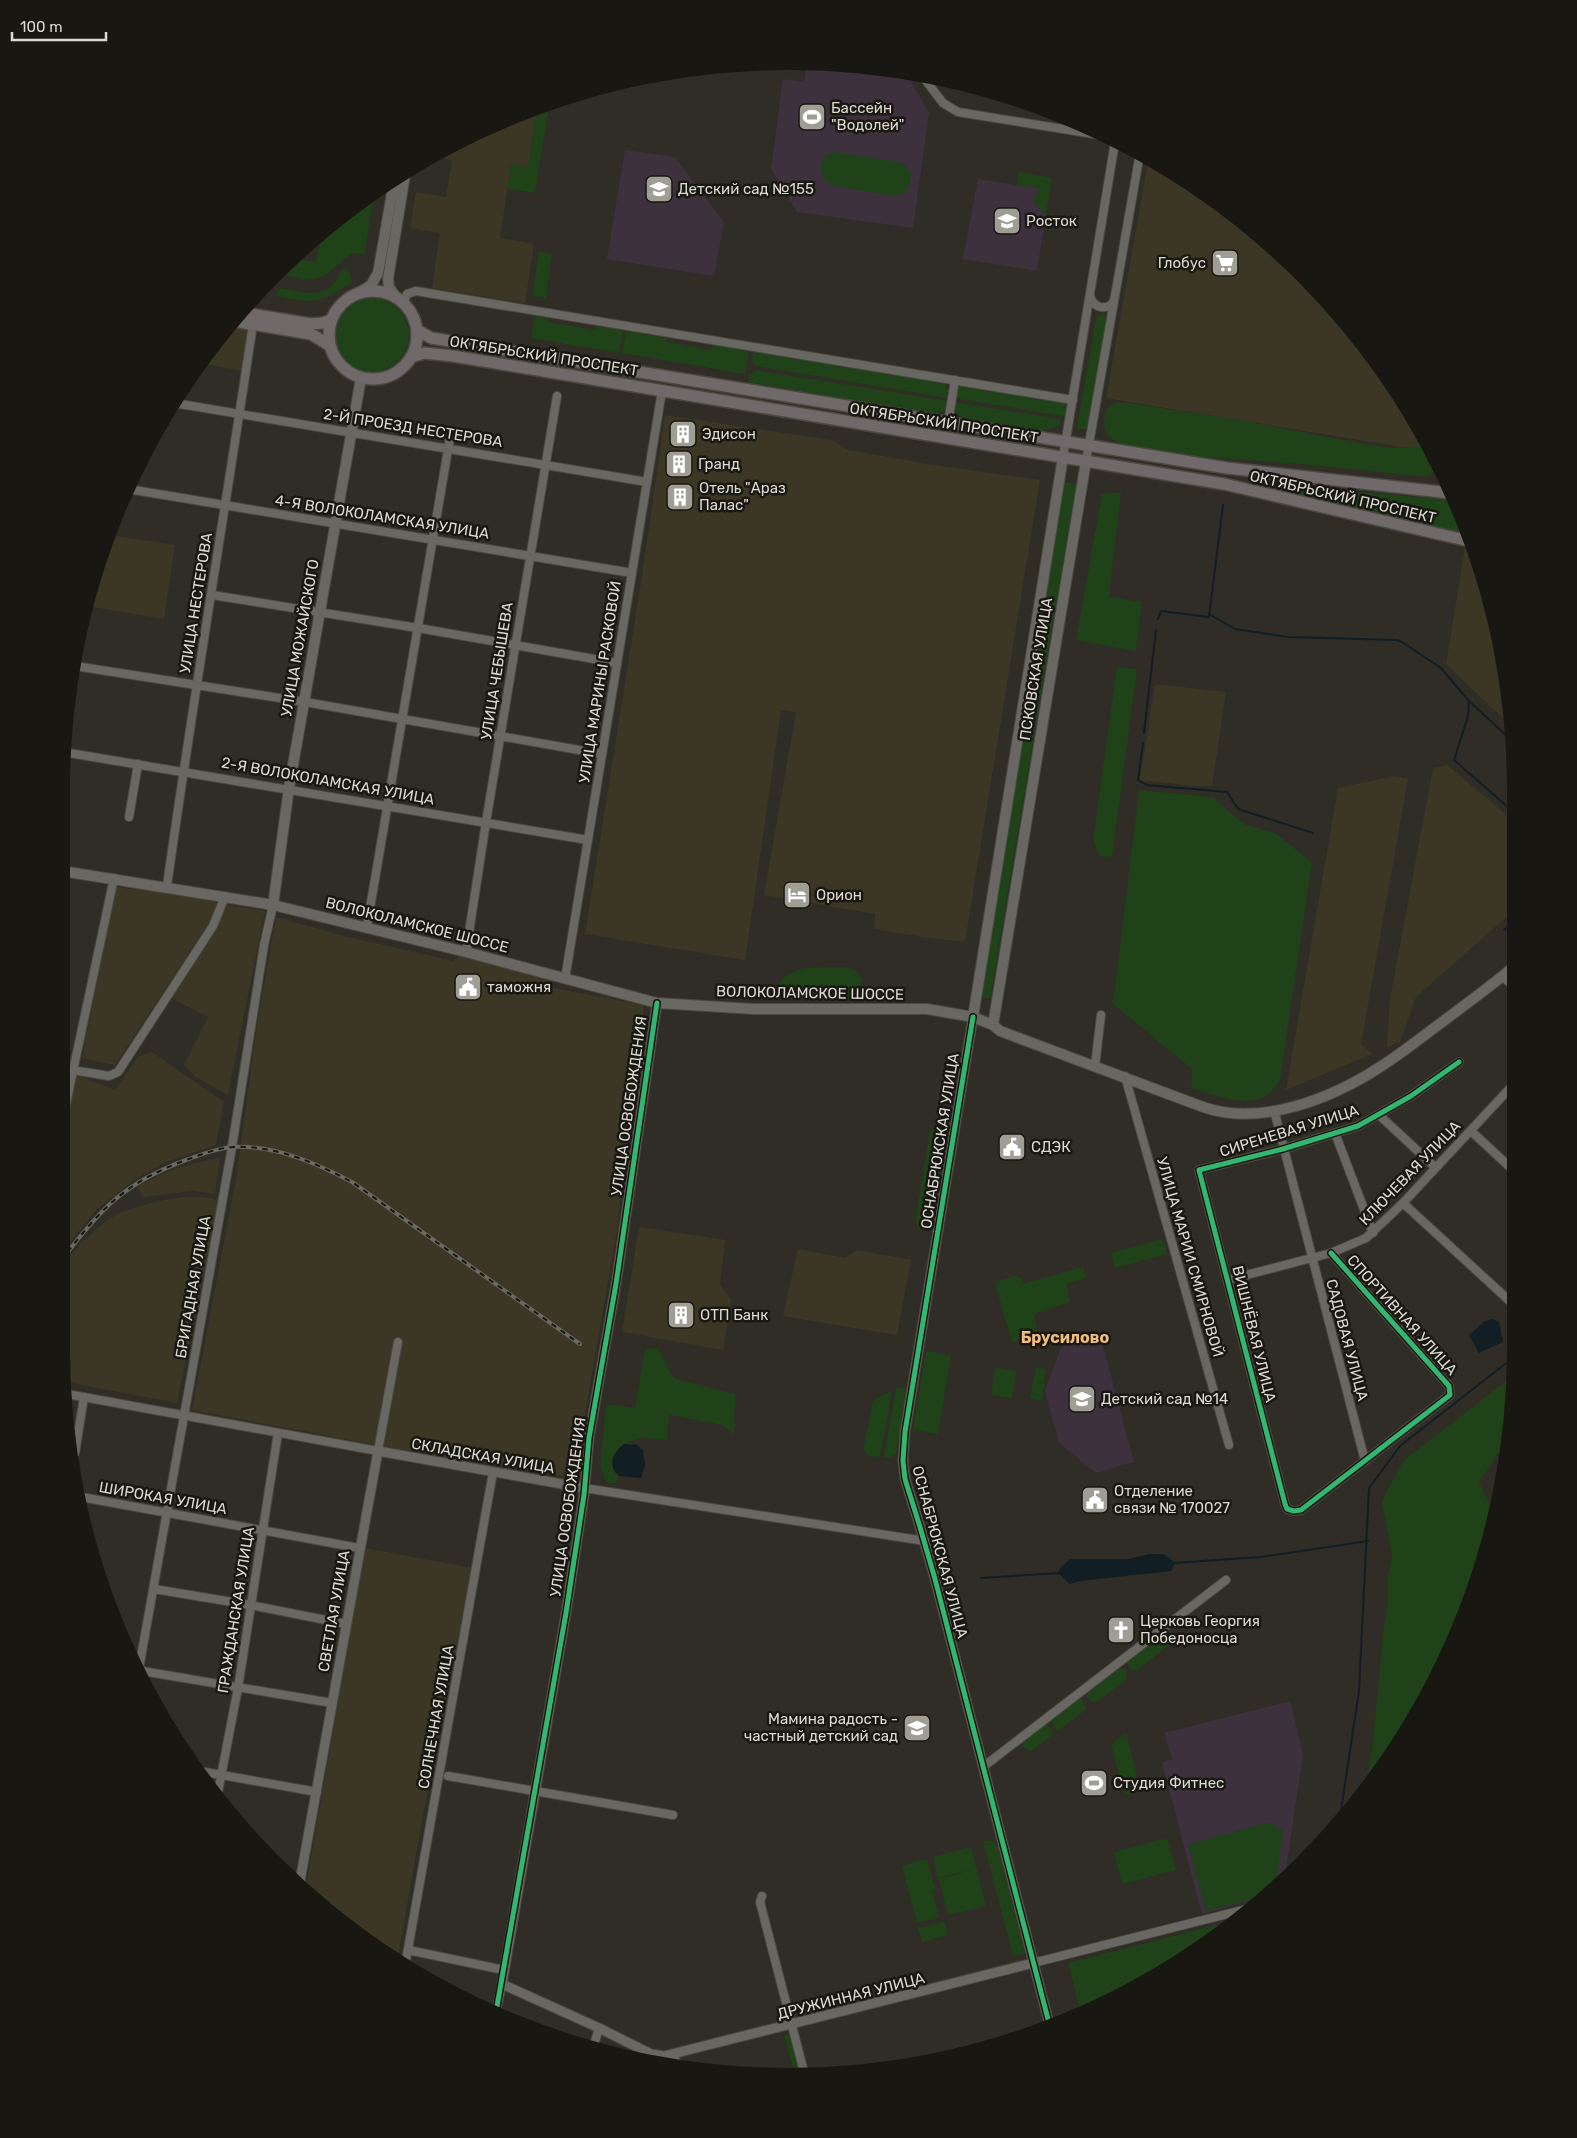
<svg xmlns="http://www.w3.org/2000/svg" width="1577" height="2138" font-family="Rubik,sans-serif">
	<style>
		.built { fill: #3c3724 }
		.education { fill: #3c313d }
		.green { fill: #1f4218 }
		.water { fill: #111e24 }
		.lines { fill: none; stroke-linecap: round; stroke-linejoin: round }
		.stream { stroke: #111e24; stroke-width: 2 }
		.minor-casing { stroke: #4a4841; stroke-width: 10 }
		.tertiary-casing { stroke: #4a4841; stroke-width: 11 }
		.secondary-casing { stroke: #4a4841; stroke-width: 12 }
		.primary-casing { stroke: #4a4841; stroke-width: 14 }
		.minor { stroke: #686761; stroke-width: 8 }
		.tertiary { stroke: #686761; stroke-width: 9 }
		.secondary { stroke: #686761; stroke-width: 10 }
		.primary { stroke: #70696a; stroke-width: 11 }
		.rail-casing { stroke: #696861; stroke-width: 4 }
		.rail { stroke: #191711; stroke-width: 2; stroke-dasharray: 5.5; stroke-linecap: butt }
		.cycleway-casing { stroke: #191711; stroke-width: 8 }
		.cycleway { stroke: #33b770; stroke-width: 5 }
		.labels { text-anchor: middle; stroke-width: 5; stroke-linejoin: round; paint-order: stroke }
		.poi-label { font-size: 15px; fill: #dbd9d0; stroke: #191711; text-anchor: start }
		.street-label { font-size: 15px; fill: #dbd9d0; stroke: #191711 }
		.neighbourhood-label { font-size: 16px; font-weight: bold; fill: #efbd7d; stroke: #191711 }
	</style>
	<rect width="100%" height="100%" fill="#2f2d25"/>
	<g class="built">
		<path d="M537,110L528,167L511,165L500,238L534,244L525,303L432,288L440,233L410,228L416,192L446,197L452,161L434,156L467,136Z"/>
		<path d="M1149,157L1268,242L1365,346L1426,451L1106,398Z"/>
		<path d="M231,324L248,326L242,371L200,363Z"/>
		<path d="M665,415L831,440L848,450L934,465L1040,480L965,942L929,938L874,929L875,914L764,895L796,712L781,710L745,960L585,934L642,576Z"/>
		<path d="M108,535L175,545L164,619L87,606L90,589Z"/>
		<path d="M1465,548L1471,549L1509,693L1510,725L1446,664Z"/>
		<path d="M1155,684L1226,692L1212,786H1194L1140,780Z"/>
		<path d="M1447,765L1510,818L1511,913L1416,997L1400,1042L1387,1047L1390,999L1433,768Z"/>
		<path d="M1395,776L1408,779L1361,1044L1372,1054L1286,1090L1338,788Z"/>
		<path d="M116,887L212,899L217,903L212,918L115,1065L82,1058Z"/>
		<path d="M226,905L265,911L228,1095L196,1077L184,1065L208,1017L171,998L215,928Z"/>
		<path d="M276,917L348,937L453,961L462,955L550,977L553,988L644,1005L616,1236L574,1478L388,1447L192,1410L236,1179L257,1025Z"/>
		<path d="M152,1052L224,1102L216,1145L166,1162L136,1179L97,1209L61,1254L62,1140L73,1080L79,1076L115,1090L138,1057Z"/>
		<path d="M220,1157L215,1194L192,1191L143,1197L137,1186L176,1168Z"/>
		<path d="M182,1197H206L219,1200L177,1403L66,1382L61,1349V1265L84,1240L106,1221L121,1212L154,1202Z"/>
		<path d="M639,1227L725,1240L720,1284L731,1300L723,1350L622,1332Z"/>
		<path d="M798,1249L845,1258L857,1250L911,1260L897,1335L783,1316Z"/>
		<path d="M365,1548L472,1568L421,1826L397,1962L385,1954L305,1892Z"/>
	</g>
	<g class="education">
		<path d="M807,65L883,67L906,73L929,113L913,228L797,212L771,169L783,79L804,82Z"/>
		<path d="M625,150L675,157L724,222L714,276L607,259Z"/>
		<path d="M978,179L1038,188L1035,203L1046,215L1037,271L963,259Z"/>
		<path d="M1100,1335L1134,1462L1096,1473L1059,1443L1045,1391L1061,1347Z"/>
		<path d="M1290,1701L1303,1754L1285,1876L1263,1897L1202,1914L1162,1763L1172,1759L1164,1733Z"/>
	</g>
	<g class="green">
		<path d="M549,105L535,193L507,189L511,164L528,167L537,110Z"/>
		<path d="M835,152L898,162L905,165L910,171C913,181 909,194 897,195C885,196 842,187 830,184L824,179L820,168L824,157Z"/>
		<path d="M1019,172L1052,178L1046,215L1035,203L1038,188L1017,185Z"/>
		<path d="M370,196L372,203L365,254L352,253L326,275L310,280L282,275L283,270L296,258L316,262L322,234L346,212Z"/>
		<path d="M539,251L552,254L546,298L532,296Z"/>
		<path d="M347,268L351,277V283C319,304 313,304 276,296L280,288C306,292 329,302 341,270Z"/>
		<circle cx="372" cy="335" r="37"/>
		<path d="M1100,314H1104L1107,318L1088,430L1077,428L1096,318Z"/>
		<path d="M535,315L548,318V322L595,330L596,326L623,330L619,353L531,338Z"/>
		<path d="M626,331L667,338L666,342L711,350L713,345L749,351L745,374L622,353Z"/>
		<path d="M753,352L939,382L945,384L948,390V398L756,366L752,360Z"/>
		<path d="M756,370L948,401C945,410 943,413 934,415L749,382V375Z"/>
		<path d="M961,385L1063,402L1069,408L1067,417L959,399L956,396L957,388Z"/>
		<path d="M954,402L1059,419L1061,424C1054,428 1047,431 1039,431C1027,431 969,422 960,416C955,413 954,407 954,402Z"/>
		<path d="M1116,403H1129L1239,420L1370,445L1392,448L1423,446L1438,471L1429,476H1416C1364,470 1313,465 1261,461C1230,458 1129,456 1109,437C1102,431 1104,419 1106,412C1107,406 1111,404 1116,403Z"/>
		<path d="M1065,482L1076,484L990,999L980,997Z"/>
		<path d="M1242,482L1454,500L1460,510L1467,534Z"/>
		<path d="M1121,492L1109,597L1142,602L1136,651L1076,640L1102,494Z"/>
		<path d="M1117,667L1137,669L1112,857L1099,856L1093,840Z"/>
		<path d="M1139,790L1212,797L1244,824L1275,833L1312,862L1280,1080C1276,1085 1272,1092 1267,1095C1246,1109 1213,1094 1191,1088L1192,1069L1113,1004Z"/>
		<path d="M849,967L855,970L862,979L858,993L848,1000L785,999L777,996L776,993C782,961 825,968 849,967Z"/>
		<path d="M937,1127L947,1129L948,1132L932,1227L928,1229L918,1228L915,1222L930,1131Z"/>
		<path d="M1163,1239L1167,1254L1115,1268L1111,1253Z"/>
		<path d="M1083,1267L1086,1278L1067,1284L1070,1302L1034,1314L1038,1334L1012,1342L996,1287L997,1281L1016,1276L1021,1278L1023,1284Z"/>
		<path d="M658,1348L670,1372L676,1379L735,1394L734,1435L723,1425L669,1415L667,1440C644,1438 637,1434 618,1449L614,1472L619,1476L616,1483H607L600,1466L606,1404L635,1408L645,1349Z"/>
		<path d="M926,1351L951,1355L938,1434L913,1430Z"/>
		<path d="M1036,1367L1046,1369L1044,1383L1036,1382L1045,1384L1042,1393L1043,1401L1030,1398Z"/>
		<path d="M995,1368L1016,1371L1012,1398L991,1395Z"/>
		<path d="M1514,1375V1397L1506,1447L1497,1454L1479,1482L1492,1509L1496,1508L1491,1538L1418,1713L1366,1787L1372,1749L1384,1626L1388,1602V1575L1392,1557L1382,1501L1403,1461Z"/>
		<path d="M898,1387L904,1388L906,1392L896,1454L889,1458L884,1457L896,1389Z"/>
		<path d="M892,1391L880,1457L869,1456L863,1450L872,1404L875,1399Z"/>
		<path d="M1170,1628L1177,1639L1136,1671L1131,1669L1127,1663L1129,1659Z"/>
		<path d="M1117,1668H1123L1126,1670L1127,1679L1098,1701L1091,1702L1087,1697V1692Z"/>
		<path d="M1076,1700H1082L1085,1705V1710L1058,1731L1050,1720Z"/>
		<path d="M1046,1723L1054,1734L1031,1751L1022,1747L1024,1741Z"/>
		<path d="M1126,1733L1141,1791L1125,1795L1111,1744Z"/>
		<path d="M1267,1823H1271L1283,1831L1276,1884L1265,1895L1206,1911L1189,1847L1190,1844Z"/>
		<path d="M1167,1838L1176,1870L1122,1884L1114,1852Z"/>
		<path d="M988,1840L994,1842L998,1847L1025,1953L1013,1956L983,1841Z"/>
		<path d="M971,1847L986,1906L948,1915L939,1879L974,1869L938,1878L933,1857Z"/>
		<path d="M927,1859L935,1889L932,1890L939,1917L917,1923L902,1866Z"/>
		<path d="M945,1922L948,1935L922,1942L918,1928Z"/>
		<path d="M1234,1923L1231,1926L1081,2013L1068,1963L1216,1925L1223,1926Z"/>
		<path d="M791,2034L802,2076H795L784,2035Z"/>
	</g>
	<g class="water">
		<path d="M1493,1319L1499,1322L1503,1342L1479,1353L1469,1335L1485,1321Z"/>
		<path d="M624,1444L637,1445L643,1450L645,1465L641,1478L619,1476C607,1466 612,1453 624,1444Z"/>
		<path d="M1149,1554H1164L1175,1563L1171,1571L1080,1581L1070,1584L1058,1573L1060,1568L1070,1559H1129Z"/>
	</g>
	<g class="lines">
		<g class="stream">
			<path d="M1209,614L1235,629L1289,637L1397,640L1402,642L1441,668L1469,701L1510,739"/>
			<path d="M1158,619L1161,611L1209,617L1223,505"/>
			<path d="M1469,701L1468,716L1454,760L1510,809"/>
			<path d="M1144,733L1156,630"/>
			<path d="M1143,743L1138,780L1147,785L1227,792L1238,809L1313,833"/>
			<path d="M1504,930L1511,924"/>
			<path d="M1173,1563L1261,1557L1368,1541"/>
			<path d="M981,1578L1061,1573"/>
			<path d="M1339,1824L1359,1691L1369,1488L1400,1446L1514,1357"/>
		</g>
		<g class="minor-casing">
			<g id="minor">
				<path d="M923,77L943,103L958,112L1100,135"/>
				<path d="M1090,296C1094,309 1107,311 1114,301"/>
				<path d="M405,305V299L407,294L416,291L1073,400"/>
				<path d="M174,403L647,482"/>
				<path d="M948,423L955,380"/>
				<path d="M1063,457L1115,142"/>
				<path d="M1086,461L1140,153"/>
				<path d="M128,489L632,573"/>
				<path d="M212,595L418,628L617,663"/>
				<path d="M75,666L305,702L602,754"/>
				<path d="M63,752L588,840"/>
				<path d="M129,817L138,764"/>
				<path d="M167,886C193,699 225,512 253,324"/>
				<path d="M367,926L451,432"/>
				<path d="M466,952L486,822L557,396"/>
				<path d="M1502,976L1511,984"/>
				<path d="M565,979L662,391"/>
				<path d="M1095,1066L1101,1015"/>
				<path d="M72,1070L109,1076L118,1072L213,926L225,896"/>
				<path d="M1125,1076L1229,1445"/>
				<path d="M1274,1110L1365,1461"/>
				<path d="M1379,1115L1435,1167"/>
				<path d="M62,1123L114,878"/>
				<path d="M1471,1131L1513,1170"/>
				<path d="M1335,1133L1373,1233"/>
				<path d="M1403,1203L1514,1305"/>
				<path d="M1331,1253L1449,1386L1450,1395L1301,1510L1294,1511L1287,1509L1285,1504L1199,1170L1283,1149L1358,1126L1411,1096L1459,1062"/>
				<path d="M1227,1280L1331,1253L1366,1238L1403,1203L1512,1086"/>
				<path d="M67,1394L378,1451L398,1342"/>
				<path d="M75,1453L84,1397"/>
				<path d="M584,1488L925,1541"/>
				<path d="M81,1497L359,1548"/>
				<path d="M154,1589L250,1605L346,1624"/>
				<path d="M136,1670L332,1703"/>
				<path d="M138,1674L232,1147L264,945L273,905"/>
				<path d="M983,1767L1226,1580"/>
				<path d="M199,1771L317,1792"/>
				<path d="M448,1776L673,1815"/>
				<path d="M218,1792L238,1688L278,1433"/>
				<path d="M762,1896L760,1902L805,2076"/>
				<path d="M408,1950L504,1970"/>
				<path d="M1033,1963L1251,1908"/>
				<path d="M405,1966L493,1472"/>
				<path d="M496,2012L502,1984"/>
				<path d="M594,2045L599,2028"/>
				<path d="M675,2054L676,2066"/>
			</g>
		</g>
		<g class="tertiary-casing">
			<g id="tertiary">
				<path d="M657,1003L616,1284L589,1438L584,1495L566,1613L502,1984L599,2028L651,2054L664,2056L1033,1963"/>
				<path d="M973,1017L905,1432L903,1461L905,1479L920,1527L935,1579L1050,2027"/>
				<path d="M295,1881H300L378,1451L584,1488"/>
			</g>
		</g>
		<g class="secondary-casing">
			<g id="secondary">
				<path d="M360,292L371,285L378,273L394,182"/>
				<path d="M395,296L389,287L388,279L405,175"/>
				<path d="M62,871L273,905L466,952L657,1003L753,1009H927L973,1017L993,1025L1000,1031L1203,1107C1260,1127 1331,1099 1380,1067C1402,1053 1423,1036 1445,1020C1467,1003 1490,987 1511,969"/>
				<path d="M273,905L289,788L361,378"/>
				<path d="M973,1017L1063,457"/>
				<path d="M993,1025L1086,461"/>
			</g>
		</g>
		<g class="primary-casing">
			<g id="primary">
				<circle cx="373" cy="335" r="44"/>
				<path d="M239,312L311,324L323,323L331,320"/>
				<path d="M233,321L311,334L329,345"/>
				<path d="M417,330L431,338L456,342L1227,468L1450,493"/>
				<path d="M411,357L424,353L453,356L1224,484L1469,541"/>
			</g>
		</g>
		<use href="#minor" class="minor"/>
		<use href="#tertiary" class="tertiary"/>
		<use href="#secondary" class="secondary"/>
		<use href="#primary" class="primary"/>
		<g class="rail-casing">
			<path id="rail" d="M61,1261C100,1209 124,1183 186,1160C200,1155 217,1148 233,1147C275,1145 316,1163 352,1182L580,1344"/>
		</g>
		<use href="#rail" class="rail"/>
		<g class="cycleway-casing">
			<g id="cycleway">
				<path d="M973,1017L905,1432L903,1461L905,1479L920,1527L935,1579L1050,2027"/>
				<path d="M1331,1253L1449,1386L1450,1395L1301,1510L1294,1511L1287,1509L1285,1504L1199,1170L1283,1149L1358,1126L1411,1096L1459,1062"/>
				<path d="M496,2012L566,1613L584,1495L589,1438L616,1284L657,1003"/>
			</g>
		</g>
		<use href="#cycleway" class="cycleway"/>
	</g>
	<defs>
		<g id="stadium-square" transform="scale(1.4375)"><rect x="-9" y="-9" width="18" height="18" rx="4" fill="#9f9d94" stroke="#191711"/><path d="M0-5a6.5 5 0 1 0 0 10a6.5 5 0 1 0 0-10ZM-3.5-1.8h7v3.6h-7Z" fill="#fff"/></g>
		<g id="school-square" transform="scale(1.4375)"><rect x="-9" y="-9" width="18" height="18" rx="4" fill="#9f9d94" stroke="#191711"/><path d="M0-5L7-2L0 1L-7-2ZM-4 1L0 2.5L4 1V4Q0 6-4 4Z" fill="#fff"/></g>
		<g id="supermarket-square" transform="scale(1.4375)"><rect x="-9" y="-9" width="18" height="18" rx="4" fill="#9f9d94" stroke="#191711"/><path d="M-6-5.5h2.5l.6 2H6L4.5 2H-2.5L-4.4-4H-6ZM-1.5 3.2a1.3 1.3 0 1 0 .1 0ZM3 3.2a1.3 1.3 0 1 0 .1 0Z" fill="#fff"/></g>
		<g id="building-square" transform="scale(1.4375)"><rect x="-9" y="-9" width="18" height="18" rx="4" fill="#9f9d94" stroke="#191711"/><path d="M-4-6H4V6H1V3H-1V6H-4ZM-2.5-4.3h1.7v1.8h-1.7ZM.8-4.3h1.7v1.8H.8ZM-2.5-1h1.7V.8h-1.7ZM.8-1h1.7V.8H.8Z" fill="#fff"/></g>
		<g id="hotel-square" transform="scale(1.4375)"><rect x="-9" y="-9" width="18" height="18" rx="4" fill="#9f9d94" stroke="#191711"/><path d="M-6-4.5h1.5V1H6V5H4.5V3h-9V5H-6ZM-4 0a1.8 1.8 0 1 1 3.6 0ZM.5 0V-2.5h3Q6-2.5 6 0Z" fill="#fff"/></g>
		<g id="civic-square" transform="scale(1.4375)"><rect x="-9" y="-9" width="18" height="18" rx="4" fill="#9f9d94" stroke="#191711"/><path d="M-.6-6.5H3V-4.5H.6V-3L4-1V1h2V6H-6V1h2V-1L-.6-3ZM-1.2 2.5V6h2.4V2.5Z" fill="#fff"/></g>
		<g id="church-square" transform="scale(1.4375)"><rect x="-9" y="-9" width="18" height="18" rx="4" fill="#9f9d94" stroke="#191711"/><path d="M-1.2-6h2.4v3.5h3.3v2.4h-3.3V6h-2.4V-.1h-3.3v-2.4h3.3Z" fill="#fff"/></g>
	</defs>
	<g fill-rule="evenodd">
		<use href="#stadium-square" x="812" y="117"/>
		<use href="#school-square" x="659" y="189"/>
		<use href="#school-square" x="1007" y="221"/>
		<use href="#supermarket-square" x="1225" y="263"/>
		<use href="#building-square" x="683" y="434"/>
		<use href="#building-square" x="679" y="464"/>
		<use href="#building-square" x="680" y="497"/>
		<use href="#hotel-square" x="797" y="895"/>
		<use href="#civic-square" x="468" y="987"/>
		<use href="#civic-square" x="1012" y="1147"/>
		<use href="#building-square" x="681" y="1315"/>
		<use href="#school-square" x="1082" y="1399"/>
		<use href="#civic-square" x="1095" y="1500"/>
		<use href="#church-square" x="1121" y="1630"/>
		<use href="#school-square" x="917" y="1728"/>
		<use href="#stadium-square" x="1094" y="1783"/>
	</g>
	<g class="labels">
		<g class="poi-label">
			<text x="831" y="113">Бассейн<tspan x="831" dy="17">"Водолей"</tspan></text>
			<text x="678" y="194">Детский сад №155</text>
			<text x="1026" y="226">Росток</text>
			<text x="1206" y="268" text-anchor="end">Глобус</text>
			<text x="702" y="439">Эдисон</text>
			<text x="698" y="469">Гранд</text>
			<text x="699" y="493">Отель "Араз<tspan x="699" dy="17">Палас"</tspan></text>
			<text x="816" y="900">Орион</text>
			<text x="487" y="992">таможня</text>
			<text x="1031" y="1152">СДЭК</text>
			<text x="700" y="1320">ОТП Банк</text>
			<text x="1101" y="1404">Детский сад №14</text>
			<text x="1114" y="1496">Отделение<tspan x="1114" dy="17">связи № 170027</tspan></text>
			<text x="1140" y="1626">Церковь Георгия<tspan x="1140" dy="17">Победоносца</tspan></text>
			<text x="898" y="1724" text-anchor="end">Мамина радость -<tspan x="898" dy="17">частный детский сад</tspan></text>
			<text x="1113" y="1788">Студия Фитнес</text>
		</g>
		<g class="street-label">
			<text transform="translate(544 356) rotate(9)" y="5">ОКТЯБРЬСКИЙ ПРОСПЕКТ</text>
			<text transform="translate(944 423) rotate(9)" y="5">ОКТЯБРЬСКИЙ ПРОСПЕКТ</text>
			<text transform="translate(413 428) rotate(9)" y="5">2-Й ПРОЕЗД НЕСТЕРОВА</text>
			<text transform="translate(1343 497) rotate(13)" y="5">ОКТЯБРЬСКИЙ ПРОСПЕКТ</text>
			<text transform="translate(382 517) rotate(9)" y="5">4-Я ВОЛОКОЛАМСКАЯ УЛИЦА</text>
			<text transform="translate(196 603) rotate(-81)" y="5">УЛИЦА НЕСТЕРОВА</text>
			<text transform="translate(300 638) rotate(-80)" y="5">УЛИЦА МОЖАЙСКОГО</text>
			<text transform="translate(1036 669) rotate(-81)" y="5">ПСКОВСКАЯ УЛИЦА</text>
			<text transform="translate(497 671) rotate(-81)" y="5">УЛИЦА ЧЕБЫШЕВА</text>
			<text transform="translate(600 682) rotate(-81)" y="5">УЛИЦА МАРИНЫ РАСКОВОЙ</text>
			<text transform="translate(328 781) rotate(10)" y="5">2-Я ВОЛОКОЛАМСКАЯ УЛИЦА</text>
			<text transform="translate(417 925) rotate(14)" y="5">ВОЛОКОЛАМСКОЕ ШОССЕ</text>
			<text transform="translate(810 993) rotate(1)" y="5">ВОЛОКОЛАМСКОЕ ШОССЕ</text>
			<text transform="translate(629 1106) rotate(-82)" y="5">УЛИЦА ОСВОБОЖДЕНИЯ</text>
			<text transform="translate(1289 1131) rotate(-17)" y="5">СИРЕНЕВАЯ УЛИЦА</text>
			<text transform="translate(940 1141) rotate(-81)" y="5">ОСНАБРЮКСКАЯ УЛИЦА</text>
			<text transform="translate(1410 1173) rotate(-46)" y="5">КЛЮЧЕВАЯ УЛИЦА</text>
			<text transform="translate(1190 1257) rotate(74)" y="5">УЛИЦА МАРИИ СМИРНОВОЙ</text>
			<text transform="translate(193 1287) rotate(-80)" y="5">БРИГАДНАЯ УЛИЦА</text>
			<text transform="translate(1402 1315) rotate(48)" y="5">СПОРТИВНАЯ УЛИЦА</text>
			<text transform="translate(1254 1334) rotate(76)" y="5">ВИШНЁВАЯ УЛИЦА</text>
			<text transform="translate(1347 1340) rotate(75)" y="5">САДОВАЯ УЛИЦА</text>
			<text transform="translate(483 1456) rotate(10)" y="5">СКЛАДСКАЯ УЛИЦА</text>
			<text transform="translate(163 1498) rotate(10)" y="5">ШИРОКАЯ УЛИЦА</text>
			<text transform="translate(568 1507) rotate(-82)" y="5">УЛИЦА ОСВОБОЖДЕНИЯ</text>
			<text transform="translate(940 1552) rotate(75)" y="5">ОСНАБРЮКСКАЯ УЛИЦА</text>
			<text transform="translate(236 1610) rotate(-81)" y="5">ГРАЖДАНСКАЯ УЛИЦА</text>
			<text transform="translate(334 1611) rotate(-80)" y="5">СВЕТЛАЯ УЛИЦА</text>
			<text transform="translate(436 1717) rotate(-80)" y="5">СОЛНЕЧНАЯ УЛИЦА</text>
			<text transform="translate(851 1996) rotate(-14)" y="5">ДРУЖИННАЯ УЛИЦА</text>
		</g>
		<g class="neighbourhood-label">
			<text x="1065" y="1343">Брусилово</text>
		</g>
	</g>
	<path d="M0 0H1577V2138H0ZM788 70H789A718 718 0 0 1 1507 788V1350A718 718 0 0 1 789 2068H788A718 718 0 0 1 70 1350V788A718 718 0 0 1 788 70Z" fill="#191711" fill-rule="evenodd"/>
	<path d="M12 32v8h94v-8" fill="none" stroke="#dbd9d0" stroke-width="2.5"/>
	<text x="20" y="32" font-size="15" fill="#dbd9d0" stroke="#191711" stroke-width="4" paint-order="stroke">100 m</text>
</svg>
